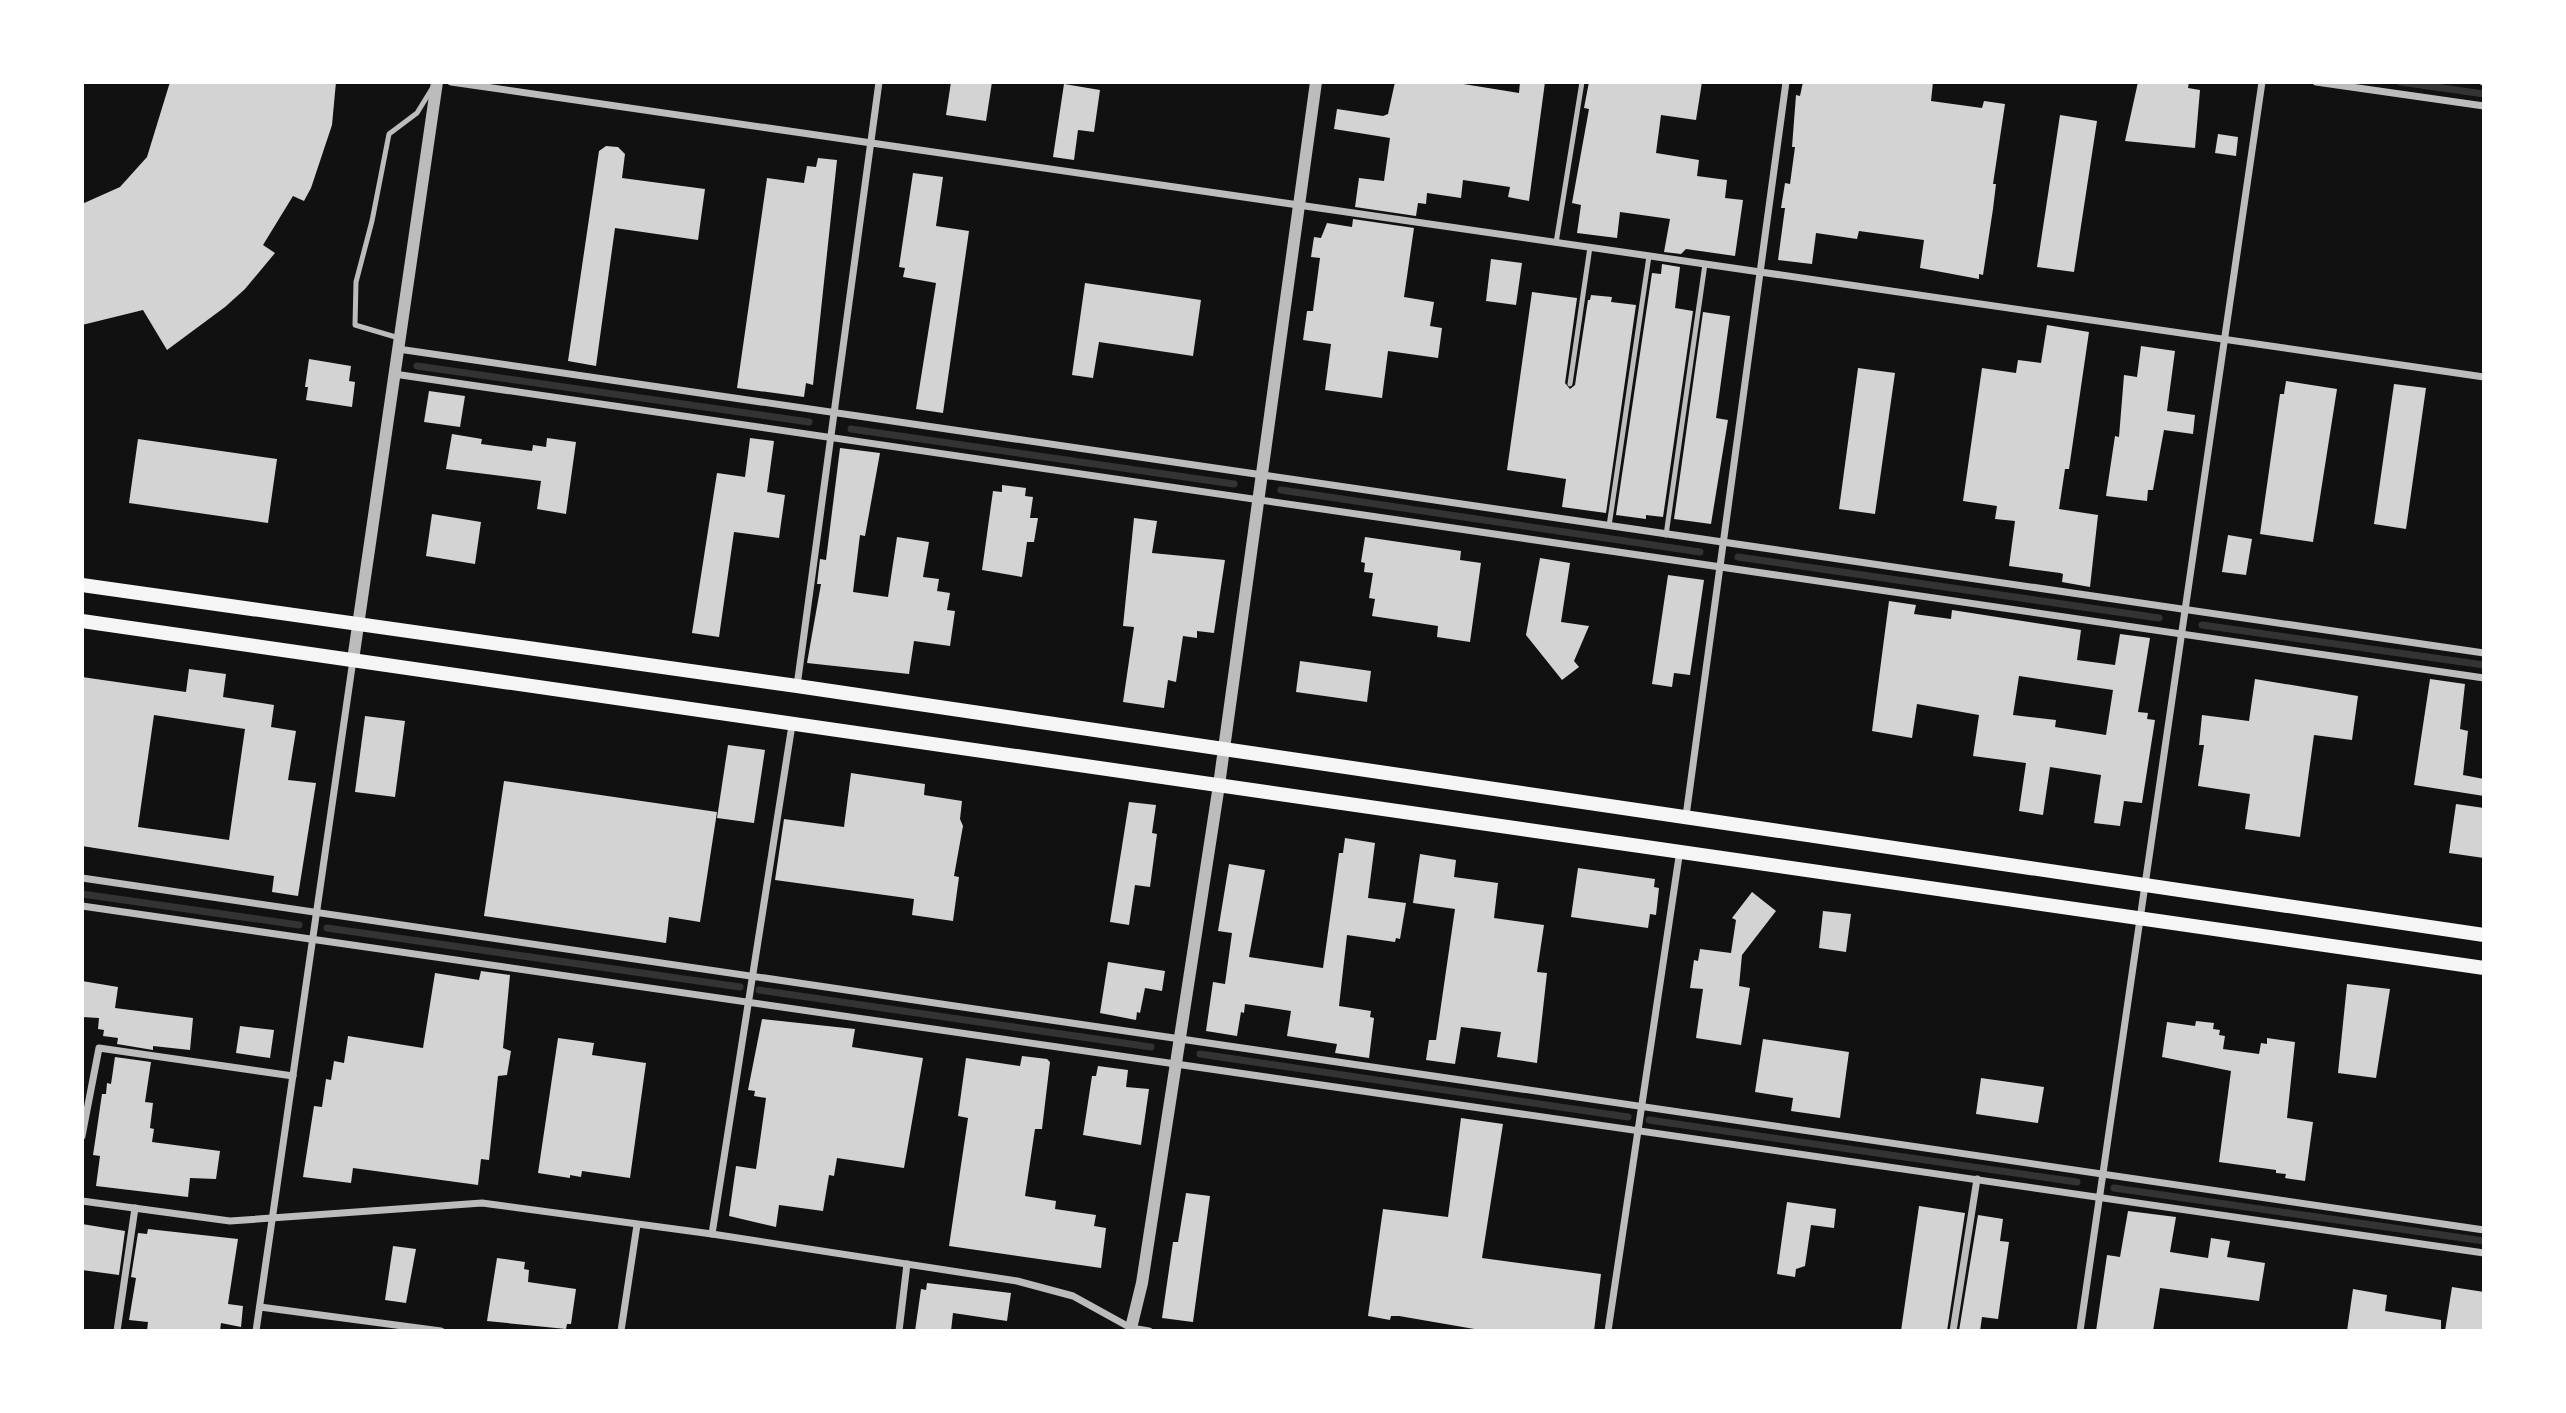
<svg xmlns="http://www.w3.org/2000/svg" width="2566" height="1413" font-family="Lora,serif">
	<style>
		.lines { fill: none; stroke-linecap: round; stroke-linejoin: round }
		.stream { stroke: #333; stroke-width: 7 }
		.building { fill: #d3d3d3; fill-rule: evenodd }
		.service { stroke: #bcbcbc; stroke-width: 5 }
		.minor { stroke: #bcbcbc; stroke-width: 7 }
		.tertiary { stroke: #bcbcbc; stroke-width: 12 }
		.secondary { stroke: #f5f5f5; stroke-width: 14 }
	</style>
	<rect width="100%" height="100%" fill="#111"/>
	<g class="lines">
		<g class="stream">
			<path d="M2400,82L2484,94"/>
			<path d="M417,366L809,422"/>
			<path d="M851,429L1234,484"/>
			<path d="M1281,490L1700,552"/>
			<path d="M1738,557L2159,618"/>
			<path d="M2202,625L2484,665"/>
			<path d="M82,894L299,925"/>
			<path d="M327,928L740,987"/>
			<path d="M759,990L1151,1047"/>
			<path d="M1200,1054L1628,1117"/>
			<path d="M1649,1120L2077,1182"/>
			<path d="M2114,1188L2484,1241"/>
		</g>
	</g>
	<g class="building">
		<path d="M170,82H336L332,125L311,188L304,201L293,196L263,245L275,253L245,289L225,307L167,350L143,310L82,325V204L120,187L147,157Z"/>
		<path d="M951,82H992L986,121L946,115Z"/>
		<path d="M1395,82H1451L1519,93L1520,82H1545L1529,201L1508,197L1510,187L1463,180L1461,198L1427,193L1426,204L1418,203L1416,216L1355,207L1359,178L1384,181L1390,138L1334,129L1337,109L1383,116L1388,114Z"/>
		<path d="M1589,82H1702L1696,120L1661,115L1656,153L1699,160L1697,176L1727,180L1725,198L1743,200L1735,256L1686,249L1681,254L1664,252L1670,219L1620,212L1617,238L1577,233L1581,205L1572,203L1589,109L1584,108Z"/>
		<path d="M1803,82H1933L1931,101L1982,108L1984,101L2005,104L1993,184H1996L1993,209L1983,275L1979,274V279L1920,268L1924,240L1859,231L1857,239L1816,233L1812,264L1778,260L1785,208H1781L1785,183L1790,184L1795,147H1792L1796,95L1800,96Z"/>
		<path d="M2138,82H2189L2188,88L2200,90L2195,148L2125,141Z"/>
		<path d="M1064,84L1100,90L1094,132L1078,130L1074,160L1053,157Z"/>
		<path d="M2060,115L2097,121L2074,272L2037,267Z"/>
		<path d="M2218,134L2238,137L2236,156L2215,153Z"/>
		<path d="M606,146L618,147L625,154L622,178L705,189L698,240L615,228L596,366L568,361L599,151Z"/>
		<path d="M818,158L837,160L813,385L806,383L804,397L737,388L767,178L804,183L807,166L816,167Z"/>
		<path d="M913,173L943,177L936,226L969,231L943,413L916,409L936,283L903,277L905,268L899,267Z"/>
		<path d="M1353,219L1414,228L1404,297L1434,302L1430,326L1442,328L1438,358L1388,351L1382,398L1325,390L1331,344L1303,340L1307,311H1313L1320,258L1311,257L1314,237L1321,238L1327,223L1352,227Z"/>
		<path d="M1491,259L1522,263L1516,305L1486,301Z"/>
		<path d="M1662,264L1680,267L1675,308L1693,311L1663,517L1646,515V519L1616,515L1652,273L1661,274Z"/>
		<path d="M1085,283L1201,300L1193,356L1099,342L1093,378L1072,375Z"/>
		<path d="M1532,292L1577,298L1565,383L1570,389L1575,385L1588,300H1590L1591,295L1612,297L1611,302L1636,305L1606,513L1562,507L1566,479L1507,470Z"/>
		<path d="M1703,312L1730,316L1716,418L1728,420L1711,524L1674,519Z"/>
		<path d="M2047,325L2089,332L2069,469H2065L2059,509L2098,515L2090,587L2062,582L2063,574L2060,573L2009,566L2015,521L1995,519L1997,506L1963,501L1982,368L2016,373L2018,360L2041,363Z"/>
		<path d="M2141,346L2175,351L2167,411L2195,415L2193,434L2164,430L2153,490H2148L2147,501L2106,496L2115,436L2119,437L2124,375L2137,377Z"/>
		<path d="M309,359L351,366L349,381L355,382L352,407L306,400L308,387H305Z"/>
		<path d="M1858,368L1895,373L1875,514L1839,509Z"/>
		<path d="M2286,381L2337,389L2313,542L2260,534L2280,394H2284Z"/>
		<path d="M2394,384L2426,388L2406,529L2374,524Z"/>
		<path d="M429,391L465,396L460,427L424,422Z"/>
		<path d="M452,434L482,439L481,444L532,451L533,445L546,447L547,438L576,442L566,514L537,509L541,481L446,469Z"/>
		<path d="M750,438L774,441L767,492L785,495L779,538L734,532L719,637L692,633L717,473L745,477Z"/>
		<path d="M138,439L277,459L268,523L129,503Z"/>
		<path d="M840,448L880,453L865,536L860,535L853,592L888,597L897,537L929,542L923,577L939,579L937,591L950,593L947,610L955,611L950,646L914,641L909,674L807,663L821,584H817L820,559L826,560Z"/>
		<path d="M1002,485L1026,488L1025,496L1033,497L1030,518H1038L1034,542H1027L1022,577L982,570L993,491L1002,492Z"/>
		<path d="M432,514L481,522L475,564L426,556Z"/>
		<path d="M1134,518L1157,521L1152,553L1225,560L1214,633L1197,631V638L1183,636L1176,682L1168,680L1164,708L1123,702L1134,627L1123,626Z"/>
		<path d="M2228,535L2252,539L2246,575L2222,572Z"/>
		<path d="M1365,537L1461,551L1460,560L1481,563L1470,642L1437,637L1438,626L1372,616L1375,599L1369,598L1373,573L1364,572L1365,563L1361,562Z"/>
		<path d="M1540,558L1570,563L1561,622L1589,626L1574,661L1579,667L1562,680L1526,635Z"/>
		<path d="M1668,575L1704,580L1690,675L1674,673L1672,687L1652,684Z"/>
		<path d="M1889,601L1916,605L1914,614L1951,619L1952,610L2081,630L2077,660L2115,665L2120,634L2150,638L2138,712L2148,713L2147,719L2155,720L2142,803L2124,801L2120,826L2094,823L2101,775L2050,767L2043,815L2019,811L2026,763L1973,756L1979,715L1917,704L1912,738L1872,731ZM2019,676L2113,690L2106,735L2055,727L2056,720L2013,715Z"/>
		<path d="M1300,661L1371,671L1367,702L1296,692Z"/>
		<path d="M189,669L226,674L223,697L274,705L271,727L296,731L288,780L316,783L298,896L272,892L274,876L82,846V677L186,692ZM154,715L245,729L229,840L138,827Z"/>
		<path d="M2255,679L2358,696L2352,740L2314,735L2300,837L2245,829L2250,794L2198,786L2204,745H2199L2202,715L2249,721Z"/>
		<path d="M2430,679L2465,684L2460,729L2468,731L2463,775L2484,779V796L2414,785Z"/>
		<path d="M365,716L405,721L395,797L355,792Z"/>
		<path d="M728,745L765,750L754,823L717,818Z"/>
		<path d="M851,773L925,784L924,795L962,801L960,819L963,826L954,876L959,877L953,921L912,915L914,899L775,880L784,819L844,827Z"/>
		<path d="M504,781L717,812L700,922L669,917L666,943L484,916Z"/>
		<path d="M1129,802L1156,805L1152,833L1157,834L1150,887L1135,885L1129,925L1110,922Z"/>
		<path d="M2456,804L2484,808V858L2449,853Z"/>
		<path d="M1345,838L1375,843L1368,898L1406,903L1400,939L1396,938L1395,942L1347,935L1339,1006L1371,1011L1370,1017L1374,1018L1369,1058L1335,1053L1337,1044L1287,1036L1291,1011L1245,1004L1244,1013L1241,1012L1237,1036L1206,1031L1213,982L1225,984L1232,933L1218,931L1229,864L1265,870L1249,957L1323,968L1339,853H1343Z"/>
		<path d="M1420,854L1456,860L1454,877L1498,883L1494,918L1544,925L1537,972L1547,973L1537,1063L1497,1057L1501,1032L1461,1027L1455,1064L1426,1060L1429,1040H1436L1455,909L1413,903Z"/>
		<path d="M1578,868L1655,879L1654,887L1659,888L1656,915L1650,914L1648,928L1571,917Z"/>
		<path d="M1752,892L1776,911L1742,955L1739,986L1750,988L1741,1045L1696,1038L1703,989L1690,988L1694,960L1698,961L1700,949L1731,953L1736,920L1732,918Z"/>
		<path d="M1823,911L1851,914L1846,952L1819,948Z"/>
		<path d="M1108,962L1165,971L1162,991L1145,988L1140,1013L1137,1012L1136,1020L1100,1013Z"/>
		<path d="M481,971L510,975L503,1048L511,1051L507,1075L498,1076L489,1160L481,1159L478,1185L353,1168L351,1183L303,1177L314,1106L322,1107L326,1079L331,1080L334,1061L344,1063L348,1036L423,1048L435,973L479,980Z"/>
		<path d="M82,981L118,987L115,1008L193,1018L190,1050L153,1046V1050L117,1044L118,1038L103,1036L104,1030L98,1029L99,1018L82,1017Z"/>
		<path d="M2347,984L2390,989L2376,1078L2338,1073Z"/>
		<path d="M762,1019L855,1029L852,1047L923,1058L904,1168L837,1158L834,1176L829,1175L823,1211L779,1205L776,1227L729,1216L736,1166L756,1169L766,1098L754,1096L755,1091L748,1090Z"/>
		<path d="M2196,1021L2214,1023L2213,1029L2220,1030L2219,1035L2225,1036L2223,1049L2259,1054L2261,1043L2267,1044V1038L2295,1042L2287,1118L2313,1122L2305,1181L2285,1178L2286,1174L2276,1173V1170L2219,1162L2231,1071L2162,1057L2167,1022L2195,1026Z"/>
		<path d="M240,1026L274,1030L270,1058L236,1053Z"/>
		<path d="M558,1038L594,1043L592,1055L646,1063L630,1178L582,1171L581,1177L570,1175V1178L538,1173Z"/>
		<path d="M1763,1039L1849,1052L1840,1118L1791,1111L1793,1098L1755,1092Z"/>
		<path d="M1022,1056L1047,1059L1050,1062L1042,1129H1035L1025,1196L1056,1201L1055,1209L1096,1215L1094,1226L1106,1228L1101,1268L949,1246L968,1118L958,1116L966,1058L1020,1066Z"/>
		<path d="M115,1057L151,1062L145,1102L153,1103L150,1128L154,1129L152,1142L220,1151L216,1179L190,1178L188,1197L96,1186L100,1156L93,1155L96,1135L102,1094H106L107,1083L111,1084Z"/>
		<path d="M1098,1066L1128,1070L1126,1087L1149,1089L1141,1145L1083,1135L1092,1076H1096Z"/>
		<path d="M1981,1078L2044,1087L2038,1123L1976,1114Z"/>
		<path d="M1461,1118L1503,1124L1482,1258L1601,1274L1594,1331H1486L1399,1316H1391L1390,1320L1368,1316L1383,1209L1448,1217Z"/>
		<path d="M1186,1193L1210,1196L1193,1322L1162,1318L1173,1242H1178Z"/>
		<path d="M1787,1202L1836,1209L1834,1228L1811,1225L1805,1266L1796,1269L1795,1277L1777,1274Z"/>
		<path d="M1919,1206L1965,1213L1947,1331H1901Z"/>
		<path d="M2128,1211L2176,1217L2170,1252L2208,1258L2211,1238L2230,1241L2227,1257L2265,1263L2259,1301L2160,1288L2153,1331H2096L2107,1255L2120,1257Z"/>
		<path d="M1978,1215L2003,1219L2000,1241L2009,1242L1998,1319L1982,1317L1980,1331H1959Z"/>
		<path d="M82,1224L125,1231L119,1275L82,1270Z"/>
		<path d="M148,1229L238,1239L228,1304L243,1306L241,1327L221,1323L220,1331H147L148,1322L129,1320L136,1278L131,1277L138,1233L147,1234Z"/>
		<path d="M393,1246L416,1249L406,1303L385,1300Z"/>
		<path d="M497,1258L525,1262L524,1269L529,1270L528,1282L576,1289L571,1324H567L566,1329L487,1321Z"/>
		<path d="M927,1283L1011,1293L1007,1321L953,1313L951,1331H915L921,1289L926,1290Z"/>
		<path d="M2452,1287L2484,1292V1331H2445Z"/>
		<path d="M2353,1289L2387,1295L2385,1311L2441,1320V1331H2347Z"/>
	</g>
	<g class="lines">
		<g class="service">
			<path d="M1556,243L1582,82"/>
			<path d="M399,338L355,325L356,282L372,221L389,134L417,113L433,87"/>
			<path d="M1570,384L1590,247"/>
			<path d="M1609,526L1649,256"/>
			<path d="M1666,535L1705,264"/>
		</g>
		<g class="minor">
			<path d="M451,82L2484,377"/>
			<path d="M2316,82L2484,106"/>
			<path d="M2483,82H2484"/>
			<path d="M398,349L2484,653"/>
			<path d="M394,374L2484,678"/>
			<path d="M797,686L879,82"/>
			<path d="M1686,816L1786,82"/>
			<path d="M82,878L2484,1230"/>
			<path d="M82,906L2484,1253"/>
			<path d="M82,1136L99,1048L293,1076"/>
			<path d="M82,1201L230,1221L482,1203L712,1234L1017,1281L1073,1296L1131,1328L1149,1331"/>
			<path d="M712,1234L792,725"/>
			<path d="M260,1307L441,1331"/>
			<path d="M117,1331L135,1208"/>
			<path d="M256,1331L353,660"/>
			<path d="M621,1331L637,1225"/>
			<path d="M899,1331L907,1264"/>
			<path d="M1608,1331L1680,850"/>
			<path d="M1953,1331L1977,1179"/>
			<path d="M2080,1331L2262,82"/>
		</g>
		<g class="tertiary">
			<path d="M353,660L437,82"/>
			<path d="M1131,1328L1142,1283L1219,785L1316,82"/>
		</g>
		<g class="secondary">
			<path d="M82,585L797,686L2484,935"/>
			<path d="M82,621L2484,968"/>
		</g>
	</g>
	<rect width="2566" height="1413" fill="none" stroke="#ffffff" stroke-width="168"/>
</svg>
